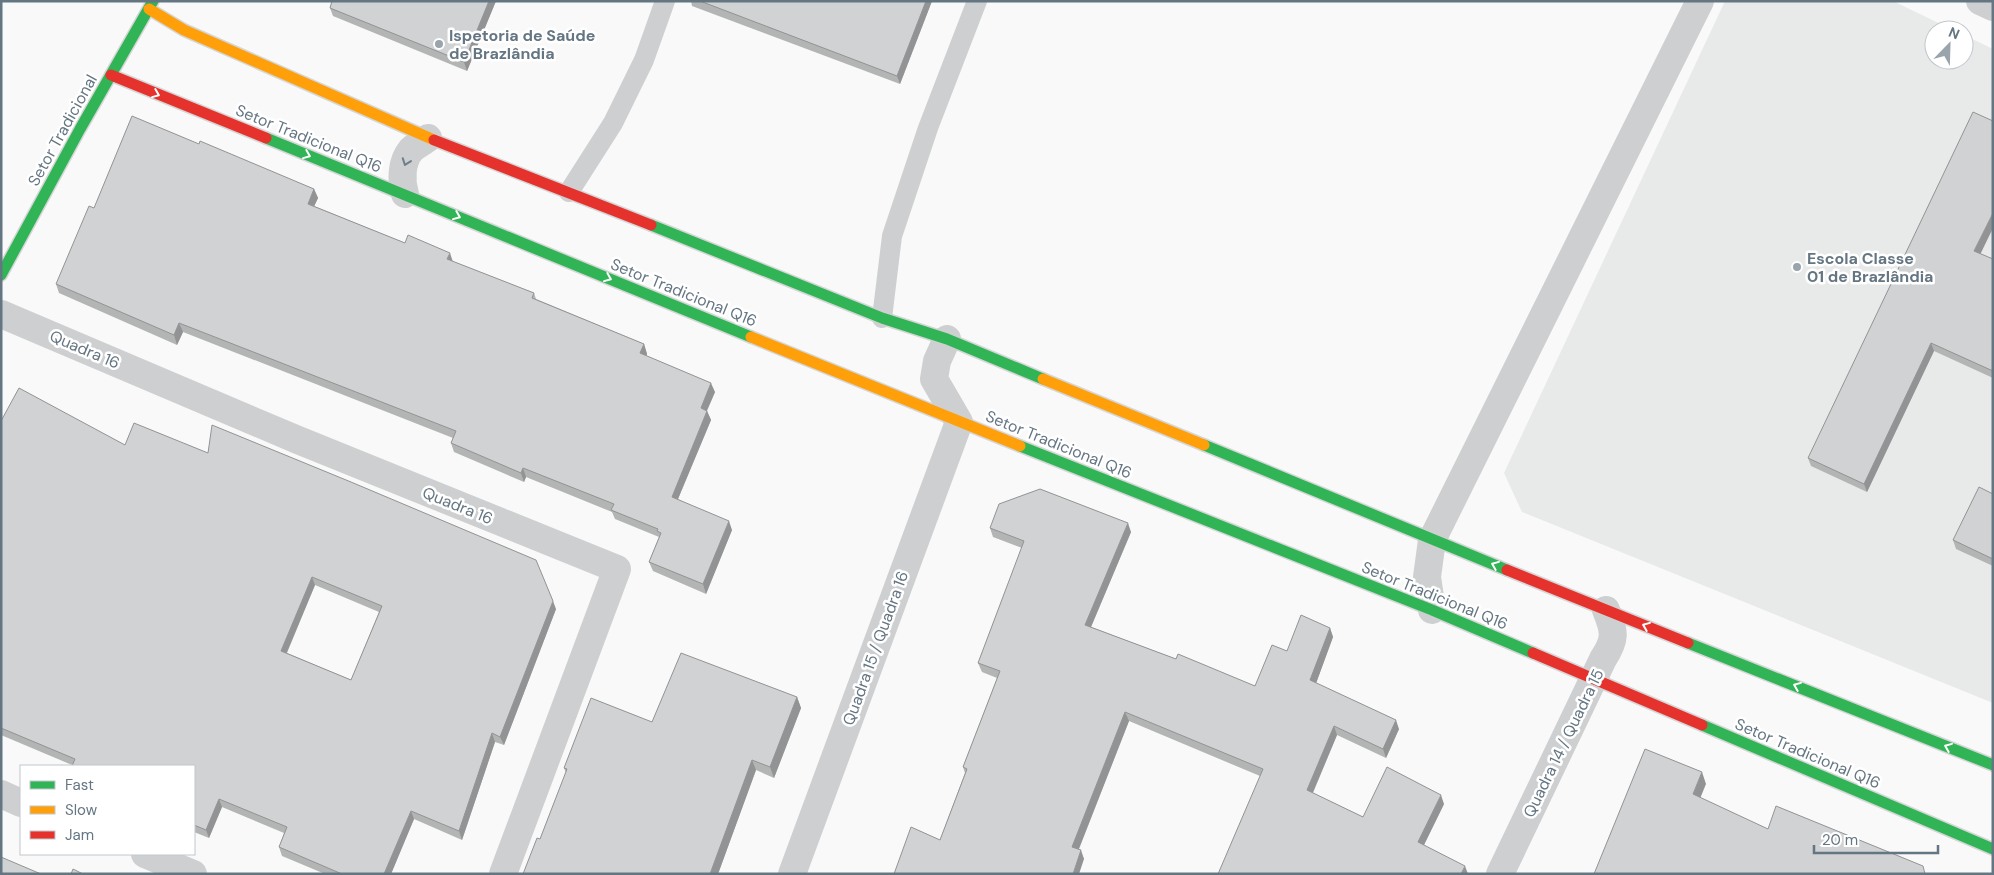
<svg xmlns="http://www.w3.org/2000/svg" width="1994" height="875" font-family="'DM Sans',sans-serif">
	<style>
		.built { fill: #e8e9e9 }
		.lines { fill: none; stroke-linecap: round; stroke-linejoin: round }
		.fast-casing { stroke: #d5d6d7; stroke-width: 14 }
		.slow-casing { stroke: #d5d6d7; stroke-width: 14 }
		.jam-casing { stroke: #d5d6d7; stroke-width: 14 }
		.lane { stroke: #cecfd0; stroke-width: 20 }
		.street { stroke: #cecfd0; stroke-width: 28 }
		.fast { stroke: #30b455; stroke-width: 11 }
		.slow { stroke: #ff9f0a; stroke-width: 11 }
		.jam { stroke: #e5322d; stroke-width: 11 }
		.wall { fill: #b3b5b5; fill-rule: evenodd }
		.shaded-wall { fill: #929394 }
		.building { fill: #d0d2d3; stroke: #929394; fill-rule: evenodd }
		.oneway { stroke: #fff }
		.oneway2 { stroke: #707f8b }
		.poi-dot { fill: #99a4ac; stroke: #fff; stroke-width: 2 }
		.labels { text-anchor: middle; stroke-width: 5; stroke-linejoin: round; paint-order: stroke }
		.poi-label { font-size: 16px; font-weight: bold; fill: #657683; stroke: #fff; text-anchor: start }
		.street-label { font-size: 16px; fill: #657683; stroke: #fff }
	</style>
	<rect width="100%" height="100%" fill="#f9f9f9"/>
	<path class="built" d="M1725,1H1893L1953,30H1934V60H1964V35L1993,49V703L1522,512L1504,473Z"/>
	<g class="lines">
		<g class="fast-casing">
			<g id="fast">
				<path d="M266,138L751,337"/>
				<path d="M651,225L882,318L947,339L1043,379"/>
				<path d="M1,275L80,129L153,1"/>
				<path d="M1204,445L1507,570"/>
				<path d="M1020,446L1432,610L1533,653"/>
				<path d="M1688,643L1993,765"/>
				<path d="M1702,725L1993,849"/>
			</g>
		</g>
		<g class="slow-casing">
			<g id="slow">
				<path d="M149,9L184,30L434,140"/>
				<path d="M751,337L1020,446"/>
				<path d="M1043,379L1204,445"/>
			</g>
		</g>
		<g class="jam-casing">
			<g id="jam">
				<path d="M111,75L266,138"/>
				<path d="M434,140L651,225"/>
				<path d="M1507,570L1688,643"/>
				<path d="M1533,653L1702,725"/>
			</g>
		</g>
		<g class="lane">
			<path d="M569,192L613,123L644,60L665,1"/>
			<path d="M882,318L892,236L928,128L977,1"/>
		</g>
		<g class="street">
			<path d="M1980,1L1993,7"/>
			<path d="M405,194C401,181 401,162 411,150C415,146 423,142 428,138"/>
			<path d="M1,314L298,440L617,569L503,874"/>
			<path d="M1432,610L1427,577L1432,540L1700,1"/>
			<path d="M1,794L21,803"/>
			<path d="M145,854L193,874"/>
			<path d="M792,874L959,422L934,379L937,361L947,339"/>
			<path d="M1500,874L1603,659C1616,639 1615,632 1606,610"/>
		</g>
		<use href="#fast" class="fast"/>
		<use href="#slow" class="slow"/>
		<use href="#jam" class="jam"/>
	</g>
	<g class="wall">
		<path d="M496,1L467,71L333,16L330,8Z"/>
		<path d="M691,1H932L900,84L692,6Z"/>
		<path d="M199,144L314,189L318,198L314,206L405,243L534,293L536,299L644,344L647,354L646,356L715,392L707,411L711,420L678,499L732,530L706,594L653,571L649,562L659,537L615,519L612,512L526,477L524,482L454,452L451,443L453,438L183,332L177,345L59,293L56,284Z"/>
		<path d="M1980,254L1993,259V378L1934,351L1867,492L1811,466L1808,458Z"/>
		<path d="M1,421L125,445L556,609L504,745L495,742L462,840L414,819L391,874H325L282,856L279,847L284,833L222,807L209,838L194,832V766L72,765L1,735ZM315,585L379,612L351,680L287,653Z"/>
		<path d="M1993,494V566L1956,549L1953,540Z"/>
		<path d="M990,528L1131,532L1091,627L1176,659L1255,686L1287,651L1330,628L1333,637L1316,683L1399,729L1386,758L1337,735L1313,793L1363,817L1444,804L1424,845L1129,721L1079,849L1084,859L940,840L965,773L963,767L997,678L982,672L978,663L1022,548L993,537Z"/>
		<path d="M797,697L801,708L774,778L756,770L718,874H523L540,839L566,773L564,768L652,722Z"/>
	</g>
	<g class="shaded-wall">
		<path d="M489,1H496L467,71L464,62Z"/>
		<path d="M926,1H932L900,84L897,76Z"/>
		<path d="M314,189L318,198L311,213L308,204Z"/>
		<path d="M1993,213V228L1978,259L1974,251Z"/>
		<path d="M450,253L453,262L447,259Z"/>
		<path d="M179,323L183,332L177,345L174,335Z"/>
		<path d="M1931,343L1934,351L1867,492L1864,484Z"/>
		<path d="M644,344L647,354L644,363L640,353Z"/>
		<path d="M711,383L715,392L704,417L701,408Z"/>
		<path d="M707,411L711,420L675,506L672,497Z"/>
		<path d="M523,468L526,477L524,482L521,473Z"/>
		<path d="M729,521L732,530L706,594L703,584Z"/>
		<path d="M1128,523L1131,532L1088,634L1085,625Z"/>
		<path d="M312,577L315,585L284,659L281,651Z"/>
		<path d="M553,601L556,609L504,745L500,737Z"/>
		<path d="M1330,628L1333,637L1314,689L1310,680Z"/>
		<path d="M797,697L801,708L774,778L770,767Z"/>
		<path d="M1125,712L1129,721L1076,856L1072,847Z"/>
		<path d="M1396,720L1399,729L1386,758L1383,749Z"/>
		<path d="M1334,726L1337,735L1310,799L1307,790Z"/>
		<path d="M492,733L495,742L462,840L459,831Z"/>
		<path d="M752,760L756,770L718,874H710Z"/>
		<path d="M1702,772L1706,784L1697,806L1693,794Z"/>
		<path d="M1441,795L1444,804L1421,851L1418,842Z"/>
		<path d="M219,799L222,807L209,838L206,830Z"/>
		<path d="M411,811L414,819L391,874H384Z"/>
		<path d="M1081,850L1084,859L1079,874H1073Z"/>
		<path d="M1465,866L1468,874H1461Z"/>
	</g>
	<g class="building">
		<path d="M332,1H489L464,62L330,8Z"/>
		<path d="M700,1H926L897,76Z"/>
		<path d="M1973,112L1993,121V213L1974,251L1993,259V371L1931,343L1864,484L1808,458Z"/>
		<path d="M132,116L199,144L200,141L314,189L308,204L405,243L408,235L450,253L447,259L534,293L532,298L644,344L640,353L711,383L701,408L707,411L672,497L729,521L703,584L649,562L661,533L657,531L658,529L611,510L614,504L523,468L521,473L451,443L456,431L179,323L174,335L56,284L89,206L94,208Z"/>
		<path d="M19,388L125,445L134,423L208,453L212,425L351,482L536,560L553,601L500,737L492,733L459,831L411,811L384,874H342L279,847L287,827L219,799L206,830L194,825V766H72L75,759L1,728V421ZM312,577L382,606L351,680L281,651Z"/>
		<path d="M1979,487L1993,494V559L1953,540Z"/>
		<path d="M1040,489L1128,523L1085,625L1176,659L1178,654L1255,686L1272,645L1287,651L1301,615L1330,628L1310,680L1396,720L1383,749L1334,726L1307,790L1363,817L1387,767L1441,795L1418,842L1465,866L1461,874H1218L1263,769L1125,712L1072,847L1081,850L1073,874H894L911,827L940,840L967,769L963,767L1000,671L978,663L1024,541L990,528L999,504Z"/>
		<path d="M681,653L797,697L770,767L752,760L710,874H523L537,838L540,839L567,769L564,768L591,698L652,722Z"/>
		<path d="M1645,749L1702,772L1693,794L1768,829L1776,806L1923,866L1925,874H1594Z"/>
		<path d="M1,857L41,874H1Z"/>
		<path d="M73,869L83,874H71Z"/>
	</g>
	<defs><path id="oneway-chevron" d="M-2-3.5L2.5 0L-2 3.5" fill="none" stroke-width="1.6" stroke-linecap="round" stroke-linejoin="round" transform="scale(1.25)"/></defs>
	<g class="oneway">
		<use href="#oneway-chevron" transform="translate(156 94) rotate(22)"/>
		<use href="#oneway-chevron" transform="translate(307 155) rotate(22)"/>
		<use href="#oneway-chevron" transform="translate(457 216) rotate(22)"/>
		<use href="#oneway-chevron" transform="translate(608 278) rotate(22)"/>
		<use href="#oneway-chevron" transform="translate(1495 565) rotate(-158)"/>
		<use href="#oneway-chevron" transform="translate(1646 626) rotate(-158)"/>
		<use href="#oneway-chevron" transform="translate(1797 686) rotate(-158)"/>
		<use href="#oneway-chevron" transform="translate(1948 747) rotate(-158)"/>
	</g>
	<use class="oneway2" href="#oneway-chevron" transform="translate(406 162) rotate(110)"/>
	<g class="poi-dot">
		<circle cx="439" cy="44" r="5"/>
		<circle cx="1797" cy="267" r="5"/>
	</g>
	<g class="labels">
		<g class="poi-label">
			<text x="449" y="41">Ispetoria de Saúde<tspan x="449" dy="18">de Brazlândia</tspan></text>
			<text x="1807" y="264">Escola Classe<tspan x="1807" dy="18">01 de Brazlândia</tspan></text>
		</g>
		<g class="street-label">
			<text transform="translate(62 130) rotate(-61)" y="6">Setor Tradicional</text>
			<text transform="translate(309 138) rotate(22)" y="6">Setor Tradicional Q16</text>
			<text transform="translate(684 292) rotate(22)" y="6">Setor Tradicional Q16</text>
			<text transform="translate(85 349) rotate(23)" y="6">Quadra 16</text>
			<text transform="translate(1059 444) rotate(22)" y="6">Setor Tradicional Q16</text>
			<text transform="translate(458 505) rotate(22)" y="6">Quadra 16</text>
			<text transform="translate(1435 595) rotate(22)" y="6">Setor Tradicional Q16</text>
			<text transform="translate(875 648) rotate(-70)" y="6">Quadra 15 / Quadra 16</text>
			<text transform="translate(1563 743) rotate(-64)" y="6">Quadra 14 / Quadra 15</text>
			<text transform="translate(1808 753) rotate(23)" y="6">Setor Tradicional Q16</text>
		</g>
	</g>
	<rect width="1994" height="875" fill="none" stroke="#657683" stroke-width="5"/>
	<rect x="20" y="765" width="175" height="90" fill="#ffffff" stroke="#c1c8cd"/>
	<rect x="30" y="781" width="25" height="8" fill="#30b455" stroke="#c1c8cd"/>
	<text x="65" y="790" font-size="15" fill="#657683">Fast</text>
	<rect x="30" y="806" width="25" height="8" fill="#ff9f0a" stroke="#c1c8cd"/>
	<text x="65" y="815" font-size="15" fill="#657683">Slow</text>
	<rect x="30" y="831" width="25" height="8" fill="#e5322d" stroke="#c1c8cd"/>
	<text x="65" y="840" font-size="15" fill="#657683">Jam</text>
	<g transform="translate(1949 45) rotate(23)"><circle r="24" fill="#ffffff" stroke="#c1c8cd"/>
	<path d="M0-4L9 19L0 12L-9 19Z" fill="#99a4ac"/>
	<text y="-8" font-size="14" font-weight="bold" text-anchor="middle" fill="#657683">N</text>
	</g>
	<path d="M1814 845v8h124v-8" fill="none" stroke="#657683" stroke-width="2.5"/>
	<text x="1822" y="845" font-size="15" fill="#657683" stroke="#ffffff" stroke-width="4" paint-order="stroke">20 m</text>
</svg>
